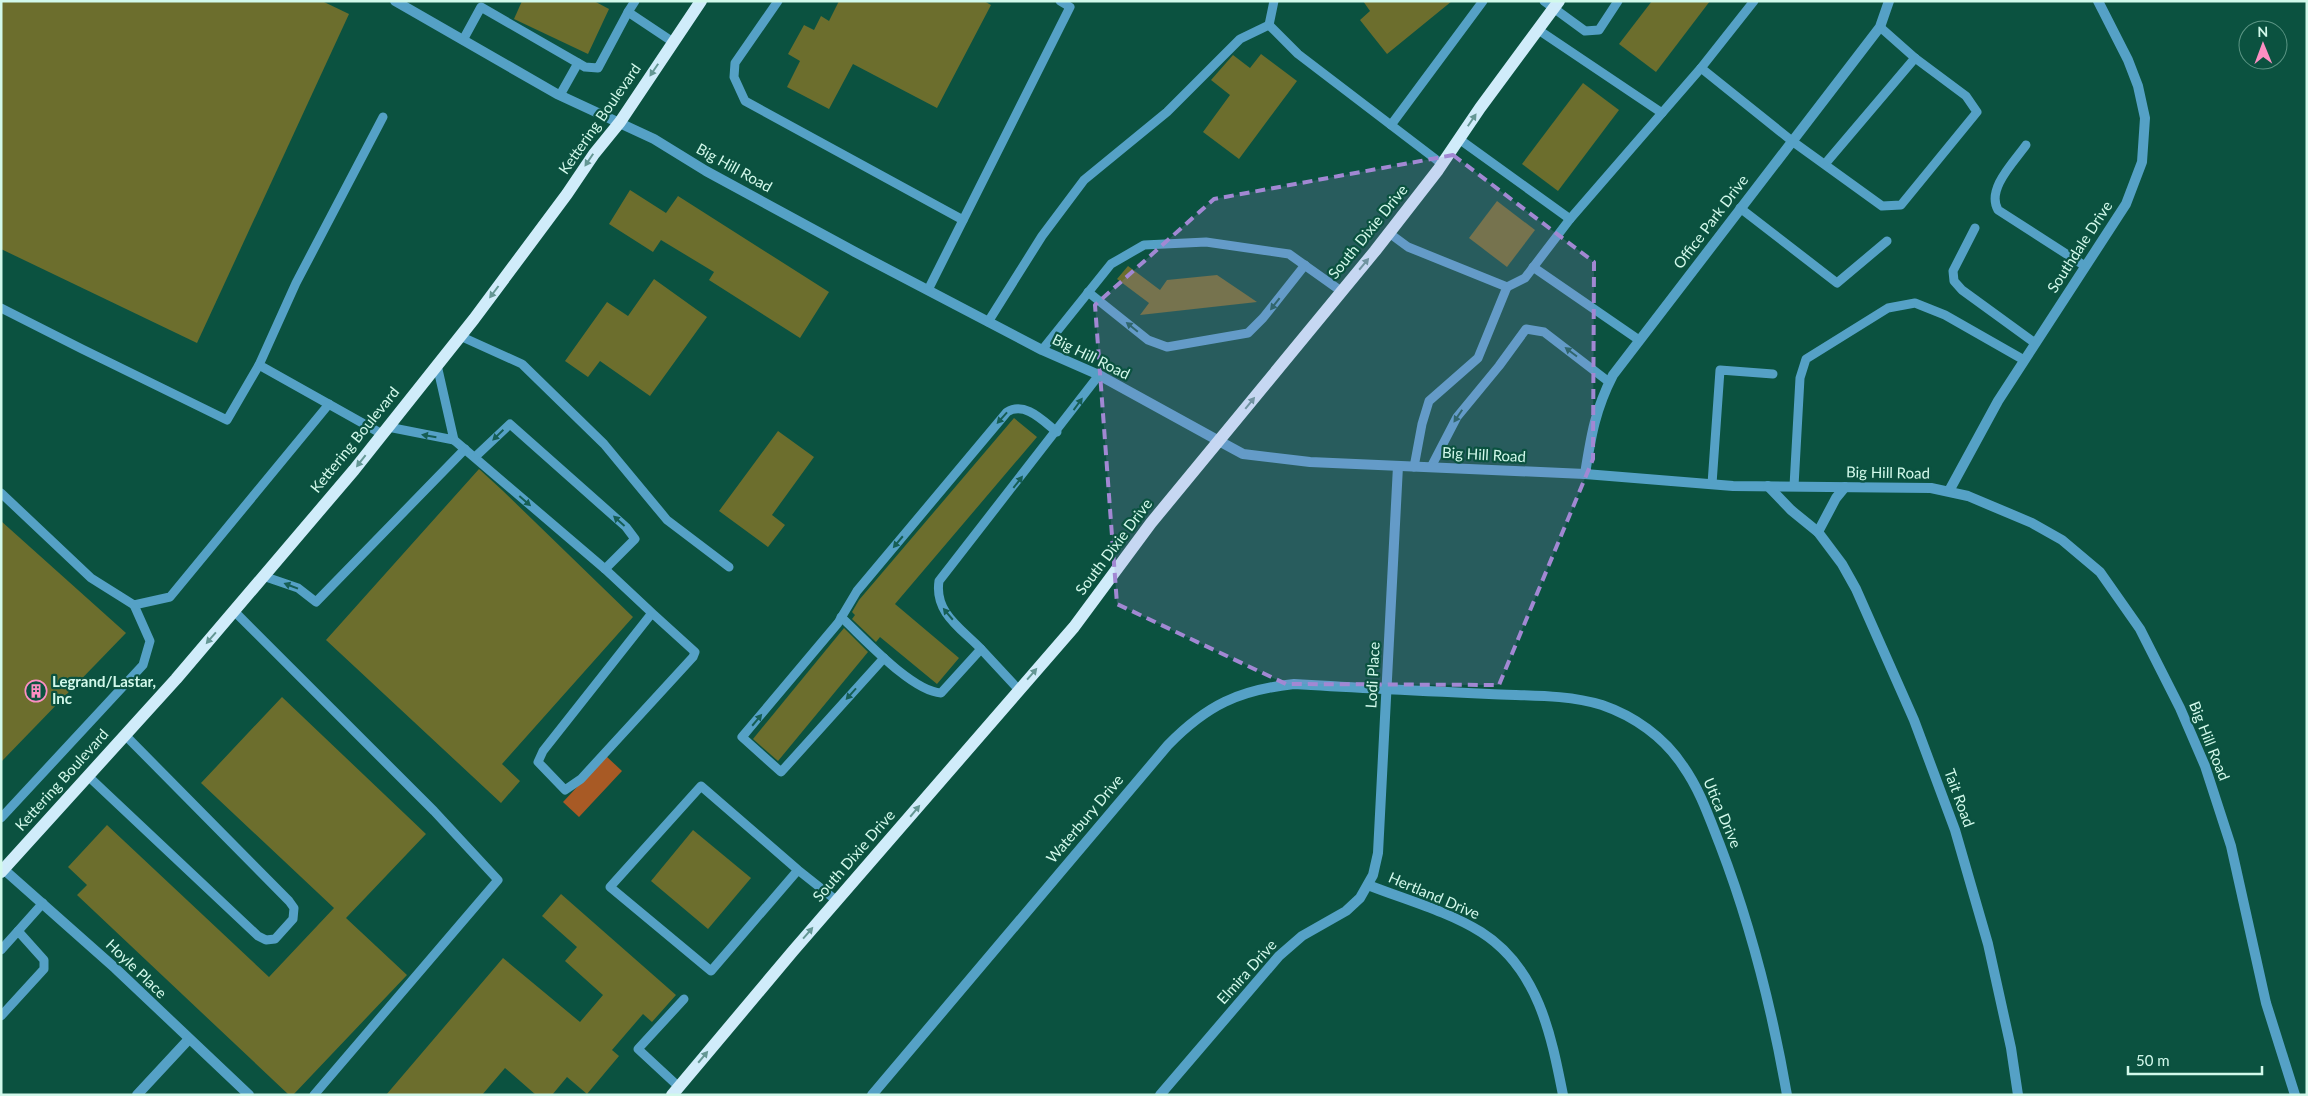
<svg xmlns="http://www.w3.org/2000/svg" width="2308" height="1096" font-family="Lato,sans-serif">
	<style>
		.green { fill: #a85a25 }
		.building { fill: #6c6e2d }
		.lines { fill: none; stroke-linecap: round; stroke-linejoin: round }
		.service { stroke: #55a1c6; stroke-width: 9 }
		.minor { stroke: #55a1c6; stroke-width: 10 }
		.tertiary { stroke: #55a1c6; stroke-width: 10 }
		.primary { stroke: #d0ecfa; stroke-width: 12 }
		.oneway { fill: #649794 }
		.oneway2 { fill: #165e54 }
		.marked { fill: #a288d3; fill-opacity: 0.2; stroke: #a288d3; stroke-width: 4; stroke-dasharray: 10 6; stroke-linejoin: round }
		.labels { text-anchor: middle; stroke-width: 4.5; stroke-linejoin: round; paint-order: stroke }
		.street-label { font-size: 15px; fill: #d2f9eb; stroke: #0b5240 }
		.poi-label { font-size: 15px; font-weight: bold; fill: #d2f9eb; stroke: #0b5240; text-anchor: start }
	</style>
	<rect width="100%" height="100%" fill="#0b5240"/>
	<path class="green" d="M606,756L622,771L579,817L563,802Z"/>
	<g class="building">
		<path d="M1,1H322L349,14L197,343L1,249Z"/>
		<path d="M522,1H594L609,9L588,54L514,19Z"/>
		<path d="M839,1H984L991,5L937,108L853,64L829,109L787,87L800,61L788,54L804,25L814,30L821,16L829,21Z"/>
		<path d="M1363,1H1452L1387,54L1360,20L1370,11Z"/>
		<path d="M1652,1H1710L1656,72L1619,44Z"/>
		<path d="M1261,54L1297,81L1239,159L1203,132L1230,95L1211,80L1233,55L1250,68Z"/>
		<path d="M1583,83L1619,110L1558,191L1522,164Z"/>
		<path d="M630,190L666,213L678,196L829,292L800,338L709,280L714,272L661,240L653,252L609,224Z"/>
		<path d="M1497,201L1535,230L1507,267L1469,238Z"/>
		<path d="M1128,266L1160,290L1167,280L1217,275L1257,302L1140,315L1149,303L1117,279Z"/>
		<path d="M654,279L707,317L650,396L600,361L588,377L565,361L607,302L628,316Z"/>
		<path d="M1014,418L1037,437L895,604L959,658L937,684L880,637L876,642L852,619L855,615L852,612L859,600Z"/>
		<path d="M778,431L814,457L772,515L785,525L768,547L719,511Z"/>
		<path d="M479,469L502,490L633,617L502,764L520,781L501,803L326,640Z"/>
		<path d="M1,521L126,633L1,762Z"/>
		<path d="M844,628L868,652L778,761L753,739Z"/>
		<path d="M282,697L426,834L346,918L407,975L293,1095H289L77,895L87,885L68,867L107,825L269,977L334,908L201,783Z"/>
		<path d="M693,830L751,878L708,929L651,881Z"/>
		<path d="M561,894L676,995L652,1022L643,1014L612,1050L619,1056L587,1094L567,1077L552,1095H536L505,1068L482,1095H386L503,958L580,1022L603,995L565,961L577,947L542,916Z"/>
	</g>
	<g class="lines">
		<g class="service">
			<path d="M635,1L628,12L673,42"/>
			<path d="M778,1L735,63L734,77L745,101L963,220"/>
			<path d="M1274,1L1269,25L1298,54L1442,164"/>
			<path d="M1544,1L1585,31L1599,30L1618,1"/>
			<path d="M1537,29L1662,113"/>
			<path d="M463,40L481,7L585,67L598,68L628,12"/>
			<path d="M1701,68L1792,141L1882,206L1901,205L1977,112L1966,96L1915,58L1880,27"/>
			<path d="M560,95L578,63"/>
			<path d="M1391,125L1483,1"/>
			<path d="M1459,139L1570,219"/>
			<path d="M2026,145C2014,162 1986,189 1998,210L2085,266"/>
			<path d="M1825,164L1915,58"/>
			<path d="M1740,208L1837,283L1887,241"/>
			<path d="M1975,228L1953,271L1954,281L1962,290L2035,343"/>
			<path d="M1389,233L1408,247L1507,287L1525,278L1570,219L1701,68L1754,1"/>
			<path d="M1533,267L1639,340"/>
			<path d="M928,290L1070,7L1060,1"/>
			<path d="M1088,292L1148,340L1167,347L1248,333L1263,318L1305,265"/>
			<path d="M1,308L82,349L227,420L259,365"/>
			<path d="M988,322L1042,236L1084,180L1167,112L1240,39L1269,25"/>
			<path d="M460,336L522,364L604,444L667,520L729,567"/>
			<path d="M1042,350L1111,264L1144,245L1206,242L1289,254L1341,291"/>
			<path d="M388,427L454,440L437,365"/>
			<path d="M382,434L259,365L296,283L383,117"/>
			<path d="M454,440L605,569L652,613L543,751L538,762L565,790L581,779L693,657L695,652L652,613"/>
			<path d="M475,457L510,424L626,527L635,539L605,569"/>
			<path d="M1414,467L1422,424L1429,401L1478,358L1507,287"/>
			<path d="M1431,467L1457,417L1499,366L1526,329L1544,332L1609,382"/>
			<path d="M1712,484L1720,370L1773,374"/>
			<path d="M1794,486L1800,378L1806,359L1888,308L1915,303L1945,315L2024,360"/>
			<path d="M1,493L91,578L134,605L170,597L329,404"/>
			<path d="M263,576L298,588L316,602L465,449"/>
			<path d="M234,611L434,811L498,880L314,1095"/>
			<path d="M841,617C864,638 911,691 941,693L981,649L1019,690"/>
			<path d="M981,649C962,629 934,613 939,581L1099,375"/>
			<path d="M884,658L781,772L742,737L838,623L857,591L1007,412C1025,401 1043,421 1057,432"/>
			<path d="M88,776L258,936L266,940L275,939L293,919L294,908L289,901L125,735"/>
			<path d="M1,818L143,665L150,641L134,605"/>
			<path d="M798,870L701,786L610,887L711,971L798,870L837,901"/>
			<path d="M18,931L43,903"/>
			<path d="M1,950L18,931L44,960V969L1,1016"/>
			<path d="M679,1087L638,1049L684,999"/>
		</g>
		<g class="minor">
			<path d="M1219,441L1243,454L1310,462L1585,474L1733,486L1931,488L1968,496L2032,523L2062,540L2100,572L2140,629L2180,708L2205,766L2231,846L2266,1003L2295,1095"/>
			<path d="M1585,474C1591,436 1595,410 1613,375L1880,27L1889,1"/>
			<path d="M1768,486L1791,510L1818,532L1842,564L1856,589L1914,720L1955,830L1988,944L2011,1048L2018,1095"/>
			<path d="M1949,491L1998,401L2126,204L2142,162L2145,118L2138,86L2128,60L2098,1"/>
			<path d="M1818,532L1836,498L1845,487"/>
			<path d="M1368,885C1406,900 1447,911 1481,932C1538,968 1551,1034 1563,1095"/>
			<path d="M137,1095L189,1039"/>
			<path d="M872,1095L1168,745C1207,705 1239,690 1294,684C1359,688 1424,691 1489,694C1526,696 1566,694 1602,705C1634,716 1664,737 1683,766C1700,790 1709,817 1720,845C1751,926 1772,1009 1787,1095"/>
			<path d="M1160,1095L1279,956L1302,936L1346,911L1360,898L1373,875L1378,853L1398,466"/>
		</g>
		<g class="tertiary">
			<path d="M395,1L557,94L654,139L706,171L855,252L1042,350L1099,375L1219,441"/>
			<path d="M1,867L115,968L249,1095"/>
		</g>
		<g class="primary">
			<path d="M1,872L176,679L354,470L474,319L567,194L594,154L620,122L701,1"/>
			<path d="M672,1095L793,951L1074,627L1151,523L1375,251L1438,170L1480,108L1559,1"/>
		</g>
	</g>
	<defs><path id="oneway-solid" d="M-6-.8H1V-3.2L6.5 0L1 3.2V.8H-6Z" transform="scale(1.25)"/></defs>
	<g class="oneway">
		<use href="#oneway-solid" transform="translate(654 70) rotate(124)"/>
		<use href="#oneway-solid" transform="translate(1472 120) rotate(-56)"/>
		<use href="#oneway-solid" transform="translate(589 160) rotate(124)"/>
		<use href="#oneway-solid" transform="translate(1364 264) rotate(-50)"/>
		<use href="#oneway-solid" transform="translate(494 292) rotate(127)"/>
		<use href="#oneway-solid" transform="translate(1250 403) rotate(-51)"/>
		<use href="#oneway-solid" transform="translate(361 461) rotate(128)"/>
		<use href="#oneway-solid" transform="translate(211 638) rotate(131)"/>
		<use href="#oneway-solid" transform="translate(1032 674) rotate(-49)"/>
		<use href="#oneway-solid" transform="translate(915 811) rotate(-50)"/>
		<use href="#oneway-solid" transform="translate(808 933) rotate(-49)"/>
		<use href="#oneway-solid" transform="translate(703 1057) rotate(-50)"/>
	</g>
	<g class="oneway2">
		<use href="#oneway-solid" transform="translate(1275 304) rotate(128)"/>
		<use href="#oneway-solid" transform="translate(1132 327) rotate(-141)"/>
		<use href="#oneway-solid" transform="translate(1571 352) rotate(-143)"/>
		<use href="#oneway-solid" transform="translate(1078 404) rotate(-54)"/>
		<use href="#oneway-solid" transform="translate(1458 416) rotate(124)"/>
		<use href="#oneway-solid" transform="translate(1002 418) rotate(132)"/>
		<use href="#oneway-solid" transform="translate(498 435) rotate(136)"/>
		<use href="#oneway-solid" transform="translate(429 436) rotate(-170)"/>
		<use href="#oneway-solid" transform="translate(1018 482) rotate(-52)"/>
		<use href="#oneway-solid" transform="translate(525 501) rotate(41)"/>
		<use href="#oneway-solid" transform="translate(619 521) rotate(-138)"/>
		<use href="#oneway-solid" transform="translate(898 542) rotate(130)"/>
		<use href="#oneway-solid" transform="translate(291 586) rotate(-159)"/>
		<use href="#oneway-solid" transform="translate(948 614) rotate(-130)"/>
		<use href="#oneway-solid" transform="translate(851 694) rotate(132)"/>
		<use href="#oneway-solid" transform="translate(757 720) rotate(-50)"/>
	</g>
	<path class="marked" d="M1453,155L1594,262L1593,459L1499,685L1286,684L1117,604L1095,305L1214,199Z"/>
	<defs>
		<g id="building-ring" transform="scale(1.125)"><circle r="9.5" fill="#0b5240" stroke="#fc8fc3" stroke-width="1.5"/><path d="M-4-6H4V6H1V3H-1V6H-4ZM-2.5-4.3h1.7v1.8h-1.7ZM.8-4.3h1.7v1.8H.8ZM-2.5-1h1.7V.8h-1.7ZM.8-1h1.7V.8H.8Z" fill="#fc8fc3"/></g>
	</defs>
	<g fill-rule="evenodd">
		<use href="#building-ring" x="36" y="691"/>
	</g>
	<g class="labels">
		<g class="street-label">
			<text transform="translate(600 119) rotate(-55)" y="5">Kettering Boulevard</text>
			<text transform="translate(734 168) rotate(29)" y="5">Big Hill Road</text>
			<text transform="translate(1711 222) rotate(-53)" y="5">Office Park Drive</text>
			<text transform="translate(1368 232) rotate(-51)" y="5">South Dixie Drive</text>
			<text transform="translate(2080 247) rotate(-57)" y="5">Southdale Drive</text>
			<text transform="translate(1091 357) rotate(26)" y="5">Big Hill Road</text>
			<text transform="translate(355 440) rotate(-51)" y="5">Kettering Boulevard</text>
			<text transform="translate(1484 455) rotate(3)" y="5">Big Hill Road</text>
			<text transform="translate(1888 473) rotate(1)" y="5">Big Hill Road</text>
			<text transform="translate(1114 547) rotate(-53)" y="5">South Dixie Drive</text>
			<text transform="translate(1373 675) rotate(-87)" y="5">Lodi Place</text>
			<text transform="translate(2209 741) rotate(68)" y="5">Big Hill Road</text>
			<text transform="translate(62 780) rotate(-48)" y="5">Kettering Boulevard</text>
			<text transform="translate(1959 798) rotate(70)" y="5">Tait Road</text>
			<text transform="translate(1722 813) rotate(67)" y="5">Utica Drive</text>
			<text transform="translate(1085 819) rotate(-50)" y="5">Waterbury Drive</text>
			<text transform="translate(854 856) rotate(-49)" y="5">South Dixie Drive</text>
			<text transform="translate(1434 896) rotate(23)" y="5">Hertland Drive</text>
			<text transform="translate(136 969) rotate(44)" y="5">Hoyle Place</text>
			<text transform="translate(1247 972) rotate(-48)" y="5">Elmira Drive</text>
		</g>
		<g class="poi-label">
			<text x="52" y="687">Legrand/Lastar,<tspan x="52" dy="17">Inc</tspan></text>
		</g>
	</g>
	<rect width="2308" height="1096" fill="none" stroke="#d2f9eb" stroke-width="5"/>
	<g transform="translate(2263 45) rotate(359)"><circle r="24" fill="#0b5240" stroke="#5b9584"/>
	<path d="M0-4L9 19L0 12L-9 19Z" fill="#fc8fc3"/>
	<text y="-8" font-size="14" font-weight="bold" text-anchor="middle" fill="#d2f9eb">N</text>
	</g>
	<path d="M2128 1066v8h134v-8" fill="none" stroke="#d2f9eb" stroke-width="2.5"/>
	<text x="2136" y="1066" font-size="15" fill="#d2f9eb" stroke="#0b5240" stroke-width="4" paint-order="stroke">50 m</text>
</svg>
